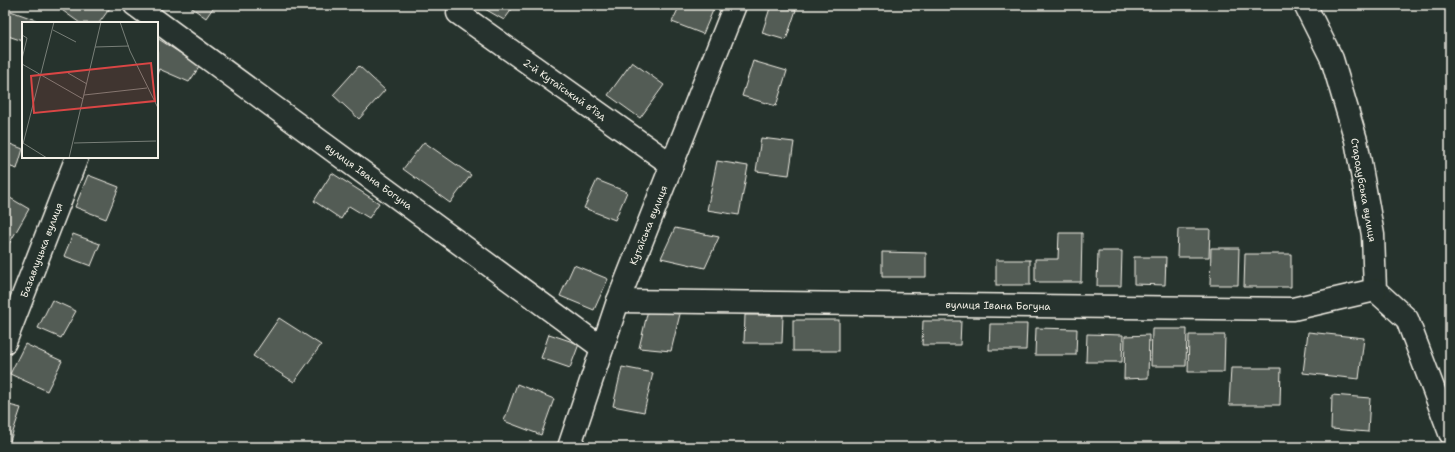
<svg xmlns="http://www.w3.org/2000/svg" width="1455" height="452" font-family="'Shantell Sans',sans-serif">
	<style>
		.building { fill: #525c55; stroke: #f4f1e8 }
		.lines { fill: none; stroke-linecap: round; stroke-linejoin: round }
		.minor-casing { stroke: #f4f1e8; stroke-width: 25 }
		.minor { stroke: #26332d; stroke-width: 22 }
		.labels { text-anchor: middle; stroke-width: 3.5; stroke-linejoin: round; paint-order: stroke }
		.street-label { font-size: 10px; fill: #f4f1e8; stroke: #26332d }
		.inset-road { fill: none; stroke: #787f78; stroke-width: 1 }
		.view { fill: #da4645; fill-opacity: 0.15; stroke: #da4645; stroke-width: 2 }
		.inset-edge { fill: none; stroke: #f4f1e8; stroke-width: 2 }
	</style>
	<rect width="100%" height="100%" fill="#26332d"/>
	<filter id="ink" filterUnits="userSpaceOnUse"><feTurbulence type="fractalNoise" baseFrequency=".025" numOctaves="2"/><feDisplacementMap in="SourceGraphic" scale="8" xChannelSelector="R" yChannelSelector="G"/><feConvolveMatrix kernelMatrix="1 2 1 2 8 2 1 2 1" color-interpolation-filters="sRGB"/></filter>
	<g filter="url(#ink)">
		<g class="building">
			<path d="M61,5H105L110,8L99,23H80L59,8Z"/>
			<path d="M188,5H215L206,18Z"/>
			<path d="M478,5H515L504,20Z"/>
			<path d="M680,5H708L714,8L703,34L672,22Z"/>
			<path d="M771,5H779L796,10L786,40L762,33Z"/>
			<path d="M5,9L36,20L35,23H23V41L5,35Z"/>
			<path d="M157,38L200,66L189,82L159,69L157,74Z"/>
			<path d="M753,61L787,71L776,106L742,96Z"/>
			<path d="M632,62L664,85L640,118L608,95Z"/>
			<path d="M359,66L385,90L359,119L333,95Z"/>
			<path d="M761,138L794,142L789,175L756,171Z"/>
			<path d="M5,142L23,149L17,169L5,165Z"/>
			<path d="M424,142L471,175L450,203L403,169Z"/>
			<path d="M717,161L748,166L739,215L707,210Z"/>
			<path d="M332,173L379,203L369,218L349,206L341,219L314,201Z"/>
			<path d="M88,175L119,187L106,219L75,207Z"/>
			<path d="M597,180L627,192L615,220L584,208Z"/>
			<path d="M5,195L29,209L5,251Z"/>
			<path d="M675,228L719,237L705,268L661,258Z"/>
			<path d="M1178,229H1210L1209,257H1177Z"/>
			<path d="M1059,233H1082L1081,282H1035V259H1058Z"/>
			<path d="M73,234L100,244L91,266L64,256Z"/>
			<path d="M1211,248H1239L1238,285H1210Z"/>
			<path d="M1098,251H1122L1121,286H1097Z"/>
			<path d="M882,252L926,253V277H882Z"/>
			<path d="M1245,254H1291V287H1244Z"/>
			<path d="M1134,257H1166L1165,285L1134,284Z"/>
			<rect x="996" y="260" width="34" height="25"/>
			<path d="M574,265L608,279L594,310L560,296Z"/>
			<path d="M52,300L76,311L61,338L38,328Z"/>
			<path d="M648,310L680,314L671,351L639,348Z"/>
			<path d="M745,315H783L782,343H744Z"/>
			<path d="M279,318L321,345L294,382L253,356Z"/>
			<rect x="793" y="320" width="46" height="31"/>
			<path d="M923,321H961L960,345H922Z"/>
			<path d="M990,324H1027L1026,350H989Z"/>
			<path d="M1036,328L1077,329L1076,355H1035Z"/>
			<path d="M1152,329H1187L1186,366H1151Z"/>
			<path d="M1308,332L1364,338L1359,379L1303,373Z"/>
			<path d="M549,334L579,344L570,368L541,358Z"/>
			<path d="M1087,334L1123,335L1122,362H1086Z"/>
			<path d="M1149,335L1148,378L1124,379L1125,336Z"/>
			<path d="M1189,335H1225L1224,372H1188Z"/>
			<path d="M25,344L62,361L47,391L10,374Z"/>
			<path d="M622,367L653,373L644,412L613,406Z"/>
			<path d="M1231,368H1281L1280,405H1229Z"/>
			<path d="M517,384L554,399L541,435L504,421Z"/>
			<path d="M1332,395L1370,398L1368,432L1331,429Z"/>
			<path d="M5,404L21,408L8,447H5Z"/>
		</g>
		<g class="lines">
			<g class="minor-casing">
				<g id="minor">
					<path d="M135,5L602,348"/>
					<path d="M1305,5L1332,59L1356,140L1373,235L1375,290L1407,319L1450,433"/>
					<path d="M458,13L672,165"/>
					<path d="M618,301L1293,309L1375,290"/>
					<path d="M5,342L77,157"/>
					<path d="M569,447L618,301L735,5"/>
				</g>
			</g>
			<use href="#minor" class="minor"/>
		</g>
	</g>
	<g class="labels">
		<g class="street-label">
			<text transform="translate(565 89) rotate(35)" y="4">2-й Кутаїський в’їзд</text>
			<text transform="translate(369 176) rotate(36)" y="4">вулиця Івана Богуна</text>
			<text transform="translate(1364 190) rotate(80)" y="4">Стародубська вулиця</text>
			<text transform="translate(648 225) rotate(-68)" y="4">Кутаїська вулиця</text>
			<text transform="translate(41 250) rotate(-69)" y="4">Базавлуцька вулиця</text>
			<text transform="translate(998 305) rotate(1)" y="4">вулиця Івана Богуна</text>
		</g>
	</g>
	<g transform="translate(22 22)">
		<rect width="136" height="136" fill="#26332d"/>
		<path class="inset-road" d="M98,0L108,29L136,86M31,8L54,20M0,13L5,16L0,37M73,25L107,24M0,42L61,77M46,51L65,62M62,73L125,66M1,121L25,136M52,121L134,119M1,122L32,0M47,136L79,0"/>
		<path class="view" d="M129,41L133,79L12,91L9,54Z"/>
		<rect width="136" height="136" class="inset-edge"/>
	</g>
	<rect width="1455" height="452" fill="none" stroke="#26332d" stroke-width="20"/>
	<rect x="10" y="10" width="1435" height="432" fill="none" stroke="#f4f1e8" stroke-width="1.5" filter="url(#ink)"/>
</svg>
